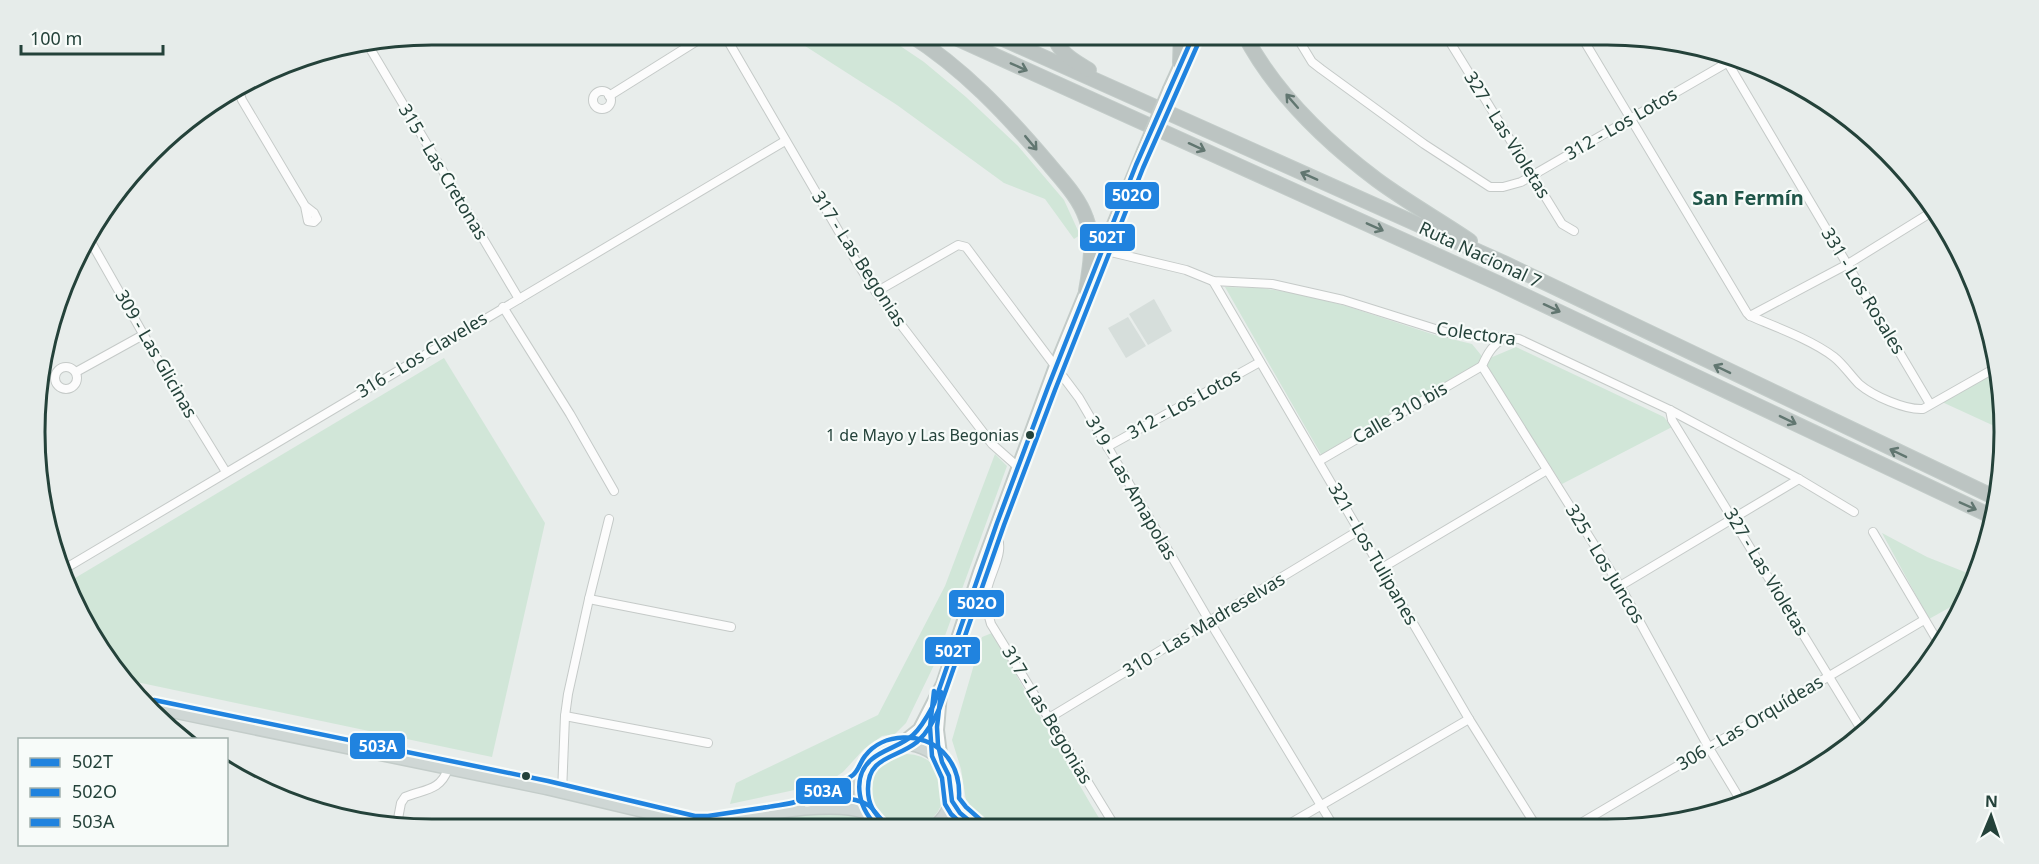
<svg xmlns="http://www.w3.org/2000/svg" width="2039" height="864" font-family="'Noto Sans',sans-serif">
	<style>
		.built { fill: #d6dedb }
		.green { fill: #d1e6d8 }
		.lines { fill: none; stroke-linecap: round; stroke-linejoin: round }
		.minor-casing { stroke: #c5cac8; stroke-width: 10 }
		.secondary-casing { stroke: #c3cbc8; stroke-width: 14 }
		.primary-casing { stroke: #c3ccc9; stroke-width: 15 }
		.motorway-casing { stroke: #c3ccc9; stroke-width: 16 }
		.minor { stroke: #fcfcfc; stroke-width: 8 }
		.secondary { stroke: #fcfcfc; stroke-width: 10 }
		.primary { stroke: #cfd7d5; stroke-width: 12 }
		.motorway { stroke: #bcc4c2; stroke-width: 14 }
		.secondary-bridge-casing { stroke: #c3cbc8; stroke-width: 14; stroke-linecap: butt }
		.secondary-bridge { stroke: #fcfcfc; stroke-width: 10 }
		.bus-1-casing { stroke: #f7fbf9; stroke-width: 9 }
		.bus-2-casing { stroke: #f7fbf9; stroke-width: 9 }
		.bus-3-casing { stroke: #f7fbf9; stroke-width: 9 }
		.bus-1 { stroke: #2083df; stroke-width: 4.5 }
		.bus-2 { stroke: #2083df; stroke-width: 4.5 }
		.bus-3 { stroke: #2083df; stroke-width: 4.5 }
		.oneway { stroke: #617670 }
		.bus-dot { fill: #24423a; stroke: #f7fbf9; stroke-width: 2 }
		.labels { text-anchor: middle; stroke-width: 4.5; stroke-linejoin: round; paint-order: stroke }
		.bus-label { font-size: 16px; fill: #24423a; stroke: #f7fbf9; text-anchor: end }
		.street-label { font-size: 18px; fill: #24423a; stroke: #f7fbf9 }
		.neighbourhood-label { font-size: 20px; font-weight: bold; fill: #1f5548; stroke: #f7fbf9 }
		.rim { fill: none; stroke: #24423a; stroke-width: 3 }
		.line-badge { stroke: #f7fbf9; stroke-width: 2 }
		.badge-label { font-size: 16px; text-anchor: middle; font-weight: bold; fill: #fff }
	</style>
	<rect width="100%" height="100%" fill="#e8edeb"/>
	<g class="built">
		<path d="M1154,299L1172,331L1148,345L1129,314Z"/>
		<path d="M1128,317L1146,346L1126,358L1108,328Z"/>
	</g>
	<g class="green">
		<path d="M788,35H884L924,62L966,97L1018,146L1064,200L1080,235L1074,239L1045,199L1004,183L897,105Z"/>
		<path d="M1225,287L1262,288L1304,295L1346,306L1435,335L1472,344L1481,355L1483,361L1516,347L1664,417L1672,427L1562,484L1483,361L1322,456Z"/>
		<path d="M444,358L545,523L492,757L127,680L101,653L65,584Z"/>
		<path d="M1998,369L2004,406L2003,430L1942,402Z"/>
		<path d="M995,454L1007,466L935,663L906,723L895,734L882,736L864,749L843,772L827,783L730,804L736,783L878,715L945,586Z"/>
		<path d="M1882,533L1927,557L1975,576L1963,600L1929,619Z"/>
		<path d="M992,633L1090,803L1105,828H997L980,818L967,807L961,769L952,740L982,637Z"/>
		<circle cx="907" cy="791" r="37"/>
		<path d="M816,812C835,812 860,808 871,828L752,829L789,817Z"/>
	</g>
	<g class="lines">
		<g class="minor-casing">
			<g id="minor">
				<path d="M724,34L856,261L876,292L992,444L1018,467"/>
				<path d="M1295,34L1312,62L1321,69L1424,144L1490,187H1503L1521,182L1737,57"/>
				<path d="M1445,34L1562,224L1574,231"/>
				<path d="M1580,34L1747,313L1750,316C1776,327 1812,340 1834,357C1843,364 1851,376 1859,384C1873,396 1905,410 1923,409L1997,367"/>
				<path d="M368,45L519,299"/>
				<path d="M1722,53L1930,404"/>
				<path d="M272,70L307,55"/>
				<path d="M237,86L242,100L305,206L314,213L317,219L314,222L308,221L305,206"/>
				<circle cx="602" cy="100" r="9"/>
				<path d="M609,96L708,34"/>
				<path d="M87,235L167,376L226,472"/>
				<path d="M1102,250L1186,270L1213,281L1272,284L1343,300L1448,333L1519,339L1670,410L1799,479L1854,512"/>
				<path d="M1213,281L1469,719L1536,826"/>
				<path d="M876,292L958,245L966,247L1079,398L1210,622L1334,827"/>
				<path d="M503,307L570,414L614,491"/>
				<path d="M1750,316L1848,264L1935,210"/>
				<path d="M1505,337C1493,345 1488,352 1482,366L1620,586L1709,748L1741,801"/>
				<circle cx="66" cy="378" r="11"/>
				<path d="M76,372L143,335"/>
				<path d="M1670,410L1672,420L1864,734"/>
				<path d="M1107,447L1260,362"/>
				<path d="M1319,461L1482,366"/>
				<path d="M994,532C1008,548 990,572 987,590C984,602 988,613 991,624L1116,828"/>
				<path d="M1873,532L1941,647"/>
				<path d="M1382,568L1547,470"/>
				<path d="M61,571L785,141"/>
				<path d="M1620,586L1799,479"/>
				<path d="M589,599L731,627"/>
				<path d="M565,716L708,743"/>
				<path d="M1049,718L1358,531"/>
				<path d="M562,793L565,716L568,694L589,599L609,519"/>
				<path d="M397,824L401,803L405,797C425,789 440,791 448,769"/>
				<path d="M1576,826L1924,620"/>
				<path d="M1284,827L1469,719"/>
			</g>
		</g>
		<g class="secondary-casing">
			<g id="secondary">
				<path d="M1169,89L1194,34"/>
				<path d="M941,693L938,730L942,762"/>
				<path d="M899,745L919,729L942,684L979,572L1055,366L1143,151"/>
			</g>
		</g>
		<g class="primary-casing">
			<g id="primary">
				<path d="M152,707L546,788L694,823H709C750,817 827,799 865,812"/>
				<path d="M951,800L960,812L978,828"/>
				<path d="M804,806L848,787L861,779"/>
				<path d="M880,828C833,794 877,723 928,750C941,757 949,769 951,783C955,801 947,817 933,828"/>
			</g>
		</g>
		<g class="motorway-casing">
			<g id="motorway">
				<path d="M909,34C963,68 1006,114 1047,162C1061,179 1079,197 1086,218C1095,241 1090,268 1086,291"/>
				<path d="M947,34L1500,284L1993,517"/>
				<path d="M992,34L1504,263L1998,499"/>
				<path d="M1054,34C1058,53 1074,61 1089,70"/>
				<path d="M1244,34C1274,92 1325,141 1377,180C1407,202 1439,220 1470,241"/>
				<path d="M1180,63L1181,34"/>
			</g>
		</g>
		<use href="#minor" class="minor"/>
		<use href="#secondary" class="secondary"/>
		<use href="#primary" class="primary"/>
		<use href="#motorway" class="motorway"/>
		<g class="secondary-bridge-casing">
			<path id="secondary-bridge" d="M1143,151L1169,89"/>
		</g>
		<use href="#secondary-bridge" class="secondary-bridge"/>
		<g class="bus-1-casing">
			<g id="bus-1">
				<path d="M941,692L937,727L938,745L942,762L949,776L952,801L960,813L978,828"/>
				<path d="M880,828C859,813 850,777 872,759C884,749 901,746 913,735C922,727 928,715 934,704L997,523L1048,387L1136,165L1194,34"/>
			</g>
		</g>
		<g class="bus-2-casing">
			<g id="bus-2">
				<path d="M934,691L930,727L932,756L942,778L945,804L951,814L966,828"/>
				<path d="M884,822C874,814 868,804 868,790C867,756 896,759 917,742C928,732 934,720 940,707L1004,525L1055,390L1143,168L1201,37"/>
			</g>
		</g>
		<g class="bus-3-casing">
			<g id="bus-3">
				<path d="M154,700L548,781L695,816H708C728,813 748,810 768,807C776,805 786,805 795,802C811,796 839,786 853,775C859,770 860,762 865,756C883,732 923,732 943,752C956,765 960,780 959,798L966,807L983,822"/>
				<path d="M807,802C826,799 850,794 868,805C874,809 878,817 884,822"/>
			</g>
		</g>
		<use href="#bus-1" class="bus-1"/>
		<use href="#bus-2" class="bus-2"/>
		<use href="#bus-3" class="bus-3"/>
	</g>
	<defs><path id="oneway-shaft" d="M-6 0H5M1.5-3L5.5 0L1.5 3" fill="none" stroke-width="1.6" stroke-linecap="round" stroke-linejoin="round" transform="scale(1.5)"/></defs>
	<g class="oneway">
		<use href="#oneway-shaft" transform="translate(1019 67) rotate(24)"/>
		<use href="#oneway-shaft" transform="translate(1292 101) rotate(-131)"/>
		<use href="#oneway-shaft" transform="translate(1031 143) rotate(50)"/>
		<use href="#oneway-shaft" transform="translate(1197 147) rotate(25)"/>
		<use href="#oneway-shaft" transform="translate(1309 176) rotate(-156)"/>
		<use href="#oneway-shaft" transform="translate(1375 227) rotate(24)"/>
		<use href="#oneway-shaft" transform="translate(1552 308) rotate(25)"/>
		<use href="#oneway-shaft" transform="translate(1722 369) rotate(-154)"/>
		<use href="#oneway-shaft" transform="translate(1788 420) rotate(26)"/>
		<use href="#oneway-shaft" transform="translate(1898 453) rotate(-154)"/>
		<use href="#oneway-shaft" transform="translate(1968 506) rotate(24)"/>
	</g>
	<g class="bus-dot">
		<circle cx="1030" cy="435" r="5"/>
		<circle cx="526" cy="776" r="5"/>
	</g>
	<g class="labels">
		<g class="bus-label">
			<text x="1019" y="441">1 de Mayo y Las Begonias</text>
		</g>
		<g class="street-label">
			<text transform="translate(1621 124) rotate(-30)" y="6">312 - Los Lotos</text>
			<text transform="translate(1507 135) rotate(58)" y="6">327 - Las Violetas</text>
			<text transform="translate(443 172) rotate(59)" y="6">315 - Las Cretonas</text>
			<text transform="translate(1480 255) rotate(25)" y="6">Ruta Nacional 7</text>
			<text transform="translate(859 259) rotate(57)" y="6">317 - Las Begonias</text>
			<text transform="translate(1863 291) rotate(59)" y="6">331 - Los Rosales</text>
			<text transform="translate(1476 334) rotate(8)" y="6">Colectora</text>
			<text transform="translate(156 354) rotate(60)" y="6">309 - Las Glicinas</text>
			<text transform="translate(422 355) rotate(-31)" y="6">316 - Los Claveles</text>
			<text transform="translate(1184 404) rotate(-29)" y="6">312 - Los Lotos</text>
			<text transform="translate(1400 413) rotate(-30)" y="6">Calle 310 bis</text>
			<text transform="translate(1131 488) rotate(60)" y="6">319 - Las Amapolas</text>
			<text transform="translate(1373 554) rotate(60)" y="6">321 - Los Tulipanes</text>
			<text transform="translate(1605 564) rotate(59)" y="6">325 - Los Juncos</text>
			<text transform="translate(1766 572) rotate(59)" y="6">327 - Las Violetas</text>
			<text transform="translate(1204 625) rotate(-31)" y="6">310 - Las Madreselvas</text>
			<text transform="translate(1047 715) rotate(59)" y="6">317 - Las Begonias</text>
			<text transform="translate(1750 723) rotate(-31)" y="6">306 - Las Orquídeas</text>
		</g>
		<g class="neighbourhood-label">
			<text x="1748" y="205">San Fermín</text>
		</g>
	</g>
	<path d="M0 0H2039V864H0ZM432 45H1607A387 387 0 0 1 1994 432V432A387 387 0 0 1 1607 819H432A387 387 0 0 1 45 432V432A387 387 0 0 1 432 45Z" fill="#e6ecea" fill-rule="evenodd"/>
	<path class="rim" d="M432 45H1607A387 387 0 0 1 1994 432V432A387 387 0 0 1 1607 819H432A387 387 0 0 1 45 432V432A387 387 0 0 1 432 45Z"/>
	<g class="line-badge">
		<rect x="1104" y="181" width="56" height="29" rx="6" fill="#2083df"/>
		<rect x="1079" y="223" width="57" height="29" rx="6" fill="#2083df"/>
		<rect x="948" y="589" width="57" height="29" rx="6" fill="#2083df"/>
		<rect x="924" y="636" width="57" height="29" rx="6" fill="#2083df"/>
		<rect x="349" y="732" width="57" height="28" rx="6" fill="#2083df"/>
		<rect x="795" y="777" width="57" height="28" rx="6" fill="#2083df"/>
	</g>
	<g class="badge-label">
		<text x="1132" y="201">502O</text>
		<text x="1107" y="243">502T</text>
		<text x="977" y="609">502O</text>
		<text x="953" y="657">502T</text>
		<text x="378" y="752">503A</text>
		<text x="823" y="797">503A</text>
	</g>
	<rect x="18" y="738" width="210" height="108" fill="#f7fbf9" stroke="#a3b1ad" stroke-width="1.5"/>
	<rect x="30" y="758" width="30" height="9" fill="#2083df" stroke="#a3b1ad" stroke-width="1.5"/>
	<text x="72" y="768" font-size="18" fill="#24423a">502T</text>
	<rect x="30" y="788" width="30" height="9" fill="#2083df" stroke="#a3b1ad" stroke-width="1.5"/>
	<text x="72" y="798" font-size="18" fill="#24423a">502O</text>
	<rect x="30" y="818" width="30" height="9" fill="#2083df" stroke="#a3b1ad" stroke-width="1.5"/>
	<text x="72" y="828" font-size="18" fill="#24423a">503A</text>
	<g transform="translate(1991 816) rotate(2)" stroke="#f7fbf9" stroke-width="4.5" paint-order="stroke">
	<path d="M0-4.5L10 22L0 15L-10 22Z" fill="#24423a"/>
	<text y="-9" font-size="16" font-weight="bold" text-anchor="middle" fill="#24423a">N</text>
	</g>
	<path d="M21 45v9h142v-9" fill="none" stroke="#24423a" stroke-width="3"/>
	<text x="30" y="45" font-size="18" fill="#24423a" stroke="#f7fbf9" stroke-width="4.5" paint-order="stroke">100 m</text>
</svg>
